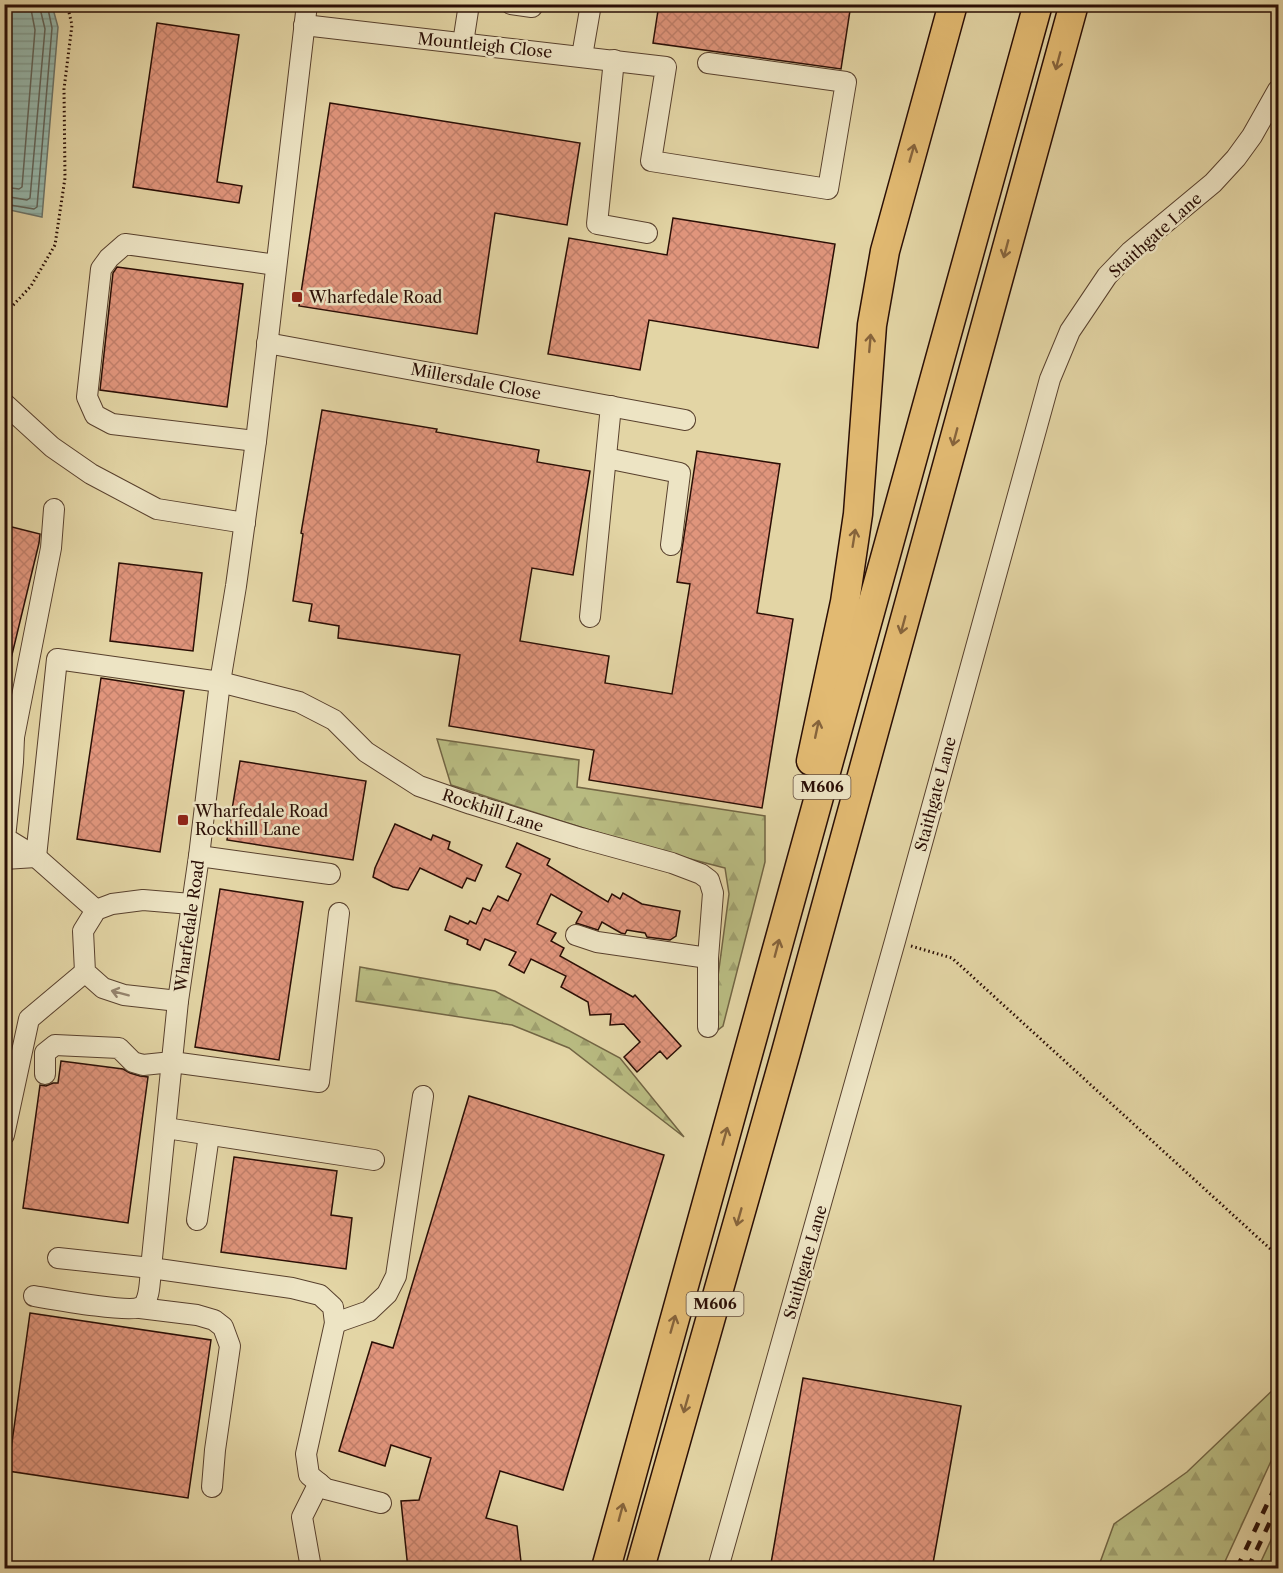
<svg xmlns="http://www.w3.org/2000/svg" width="1283" height="1573" font-family="'Libre Caslon Text',serif">
	<style>
		.forest { fill: url(#forest-firs); stroke: #726544; stroke-width: 1.5 }
		.water { fill: url(#water-rules); stroke: #6b746a; stroke-width: 1.5 }
		.lines { fill: none; stroke-linecap: round; stroke-linejoin: round }
		.shore { stroke: #606359; stroke-width: 1.5 }
		.building { fill: url(#building-cross-hatch); stroke: #2a0e05; stroke-width: 1.5 }
		.minor-casing { stroke: #58402d; stroke-width: 22 }
		.highway-casing { stroke: #2a0e05; stroke-width: 31 }
		.path { stroke: #2a0e05; stroke-width: 3; stroke-dasharray: 1.5 3; stroke-linecap: butt }
		.minor { stroke: #ede4c4; stroke-width: 20 }
		.highway { stroke: #e2ba72; stroke-width: 28 }
		.rail { stroke: #2a0e05; stroke-width: 4.5; stroke-dasharray: 10 10; stroke-linecap: butt }
		.oneway { stroke: #86643c }
		.oneway2 { stroke: #95846e }
		.poi-dot { fill: #8f2418; stroke: #ede4c4; stroke-width: 2 }
		.labels { text-anchor: middle; stroke-width: 5; stroke-linejoin: round; paint-order: stroke }
		.shield { fill: #ede4c4; stroke: #644e3e; stroke-width: 1.5 }
		.shield-label { font-size: 15px; font-weight: bold; fill: #2a0e05 }
		.street-label { font-size: 16px; fill: #2a0e05; stroke: #ede4c4 }
		.poi-label { font-size: 16px; fill: #2a0e05; stroke: #ede4c4; text-anchor: start }
	</style>
	<defs>
		<pattern id="forest-firs" width="22" height="20" patternUnits="userSpaceOnUse" patternTransform="scale(1.5)"><rect width="22" height="20" fill="#b9bc82"/><path d="M5 1l3.5 6h-7zM16 11l3.5 6h-7z" fill="#9fa06f"/></pattern>
		<pattern id="water-rules" width="6" height="5" patternUnits="userSpaceOnUse" patternTransform="scale(1.5)"><rect width="6" height="5" fill="#96b8ad"/><path d="M0 2.5h6" fill="none" stroke="#819d93"/></pattern>
		<pattern id="building-cross-hatch" width="8" height="8" patternUnits="userSpaceOnUse" patternTransform="scale(1.5)"><rect width="8" height="8" fill="#e0957c"/><path d="M0 0l8 8M0 8l8-8" fill="none" stroke="#c07f6a"/></pattern>
	</defs>
	<rect width="100%" height="100%" fill="#e3d5a5"/>
	<filter id="stains"><feTurbulence type="fractalNoise" baseFrequency=".00333" numOctaves="4"/><feColorMatrix values="0 0 0 0 .2 0 0 0 0 .09 0 0 0 0 .02 0 0 0 .5 -.17"/></filter>
	<radialGradient id="worn" r=".72"><stop offset=".6" stop-color="#630" stop-opacity="0"/><stop offset="1" stop-color="#630" stop-opacity=".3"/></radialGradient>
	<g class="forest">
		<path d="M437,739L579,760L577,787L765,816V862L723,1026L710,1036L729,894L725,868C632,845 542,815 451,785Z"/>
		<path d="M360,967L495,991L620,1058L684,1137L569,1048L512,1025L356,1001Z"/>
		<path d="M1278,1385V1446L1222,1568H1098L1114,1524L1187,1472Z"/>
		<path d="M1278,1525V1568H1258Z"/>
	</g>
	<path class="water" d="M5,4L52,5L58,27L42,217L5,209Z"/>
	<g class="lines">
		<g class="shore">
			<path d="M4,187L19,189L22,187L35,30L30,4"/>
			<path d="M4,196L27,200L30,198L45,29L39,4"/>
			<path d="M4,204L34,209L37,207L52,28L47,4"/>
		</g>
	</g>
	<g class="building">
		<path d="M659,4H851L841,69L653,43Z"/>
		<path d="M157,23L239,35L217,182L242,186L239,203L133,187Z"/>
		<path d="M330,103L580,143L567,225L495,213L477,334L299,306Z"/>
		<path d="M673,218L835,244L818,348L649,320L640,370L548,354L569,238L667,255Z"/>
		<path d="M117,267L243,284L227,407L100,390L113,273Z"/>
		<path d="M322,410L437,429L436,432L539,450L537,462L590,471L573,575L532,568L520,641L609,656L605,683L672,694L690,584L677,582L697,451L780,464L757,613L793,619L762,808L589,780L594,750L449,726L460,655L338,638L339,626L309,621L312,604L293,601L303,534L301,533Z"/>
		<path d="M4,525L40,534L39,543L10,663L4,662Z"/>
		<path d="M119,563L202,573L193,651L110,641Z"/>
		<path d="M101,678L184,691L160,852L77,839Z"/>
		<path d="M240,761L366,781L353,860L227,840Z"/>
		<path d="M395,824L431,840L433,835L450,842L448,849L482,865L475,881L467,878L462,888L420,868L408,890L393,887L373,877L375,868Z"/>
		<path d="M517,843L550,859L547,865L608,902L612,894L620,899L623,893L642,904L680,911L676,936L670,940L647,937L645,933L627,930L625,934L621,933L602,922L598,930L576,923L582,912L551,894L537,924L556,933L551,941L564,948L560,956L633,997L635,995L681,1046L667,1059L660,1051L637,1072L624,1057L640,1042L624,1024L610,1025L611,1014L590,1015L588,1002L561,987L566,976L531,959L524,973L509,965L516,952L485,939L480,950L467,944L468,940L445,930L450,916L468,924L470,921L476,924L483,908L490,911L498,896L508,901L521,874L506,867Z"/>
		<path d="M220,889L303,902L279,1060L195,1047Z"/>
		<path d="M61,1061L123,1069L130,1073L140,1076L148,1077L128,1223L23,1208L40,1085L46,1086L53,1083H58Z"/>
		<path d="M469,1096L664,1155L563,1490L500,1471L486,1518L517,1526L521,1562L408,1569L401,1501L419,1500L431,1458L391,1445L385,1466L339,1451L372,1342L393,1348Z"/>
		<path d="M234,1157L337,1171L331,1215L352,1218L346,1269L221,1252Z"/>
		<path d="M30,1313L211,1340L188,1498L8,1471Z"/>
		<path d="M803,1378L961,1406L932,1569H770Z"/>
	</g>
	<g class="lines">
		<g class="minor-casing">
			<g id="minor">
				<path d="M307,4L256,441L236,586L220,682L199,856L178,1001L151,1268L292,1288L320,1295L333,1307L335,1323L306,1454L309,1475L326,1489L381,1503"/>
				<path d="M511,4L532,7"/>
				<path d="M304,25L666,67L651,161L828,189L846,82L708,63"/>
				<path d="M463,43L469,4"/>
				<path d="M582,56L591,4"/>
				<path d="M614,60L597,224L647,233"/>
				<path d="M267,343L685,420"/>
				<path d="M4,403L52,447L91,474L157,509L245,523"/>
				<path d="M256,441L112,424L95,415L87,397L101,269L109,258L125,244L276,265"/>
				<path d="M606,458L680,473L671,545"/>
				<path d="M590,617L611,406"/>
				<path d="M4,734L14,737L13,762L5,838L36,857L96,910"/>
				<path d="M14,737L51,548L54,509"/>
				<path d="M199,856L330,874"/>
				<path d="M36,857L57,659L220,682L299,702L334,720L366,752L419,786L471,804L581,838L672,863L701,874L709,880L713,893L708,958V1027"/>
				<path d="M4,859L36,857"/>
				<path d="M576,935L597,942L708,958"/>
				<path d="M178,1001L124,995L103,988L85,972L83,931L96,910L112,904L143,900L191,904"/>
				<path d="M45,1074V1053L55,1045L119,1048L133,1062L143,1065L172,1062L319,1082L339,913"/>
				<path d="M166,1128L374,1160"/>
				<path d="M4,1135L29,1019L85,972"/>
				<path d="M197,1220L209,1135"/>
				<path d="M34,1296C52,1299 129,1313 141,1307C150,1303 150,1278 151,1268L58,1258"/>
				<path d="M140,1308L197,1315L214,1320L223,1327L230,1346L215,1450L212,1487"/>
				<path d="M335,1323L369,1311L387,1294L396,1276L423,1096"/>
				<path d="M311,1568L302,1517L319,1483"/>
				<path d="M718,1568L895,941L1050,379L1070,331L1107,276L1130,252L1213,183L1236,158L1252,136L1278,90"/>
			</g>
		</g>
		<g class="highway-casing">
			<g id="highway">
				<path d="M811,761L845,602L858,514L872,325L885,251L953,4"/>
				<path d="M606,1568L1038,4"/>
				<path d="M640,1568L786,1052L1074,4"/>
			</g>
		</g>
		<g class="path">
			<path d="M4,315L31,286L55,245L65,178L64,89L72,25L67,4"/>
			<path d="M911,946L952,958L1278,1256"/>
		</g>
		<use href="#minor" class="minor"/>
		<use href="#highway" class="highway"/>
		<g class="rail">
			<path d="M1237,1568L1278,1481"/>
			<path d="M1248,1568L1278,1505"/>
		</g>
	</g>
	<defs><path id="oneway-shaft" d="M-6 0H5M1.5-3L5.5 0L1.5 3" fill="none" stroke-width="1.6" stroke-linecap="round" stroke-linejoin="round" transform="scale(1.5)"/></defs>
	<g class="oneway">
		<use href="#oneway-shaft" transform="translate(1058 61) rotate(105)"/>
		<use href="#oneway-shaft" transform="translate(912 153) rotate(-74)"/>
		<use href="#oneway-shaft" transform="translate(1006 249) rotate(105)"/>
		<use href="#oneway-shaft" transform="translate(870 343) rotate(-85)"/>
		<use href="#oneway-shaft" transform="translate(955 437) rotate(105)"/>
		<use href="#oneway-shaft" transform="translate(854 538) rotate(-81)"/>
		<use href="#oneway-shaft" transform="translate(903 625) rotate(105)"/>
		<use href="#oneway-shaft" transform="translate(817 729) rotate(-78)"/>
		<use href="#oneway-shaft" transform="translate(777 948) rotate(-75)"/>
		<use href="#oneway-shaft" transform="translate(725 1136) rotate(-74)"/>
		<use href="#oneway-shaft" transform="translate(739 1217) rotate(106)"/>
		<use href="#oneway-shaft" transform="translate(673 1324) rotate(-74)"/>
		<use href="#oneway-shaft" transform="translate(686 1404) rotate(106)"/>
		<use href="#oneway-shaft" transform="translate(621 1512) rotate(-75)"/>
	</g>
	<use class="oneway2" href="#oneway-shaft" transform="translate(120 993) rotate(-165)"/>
	<g class="poi-dot">
		<rect x="291" y="291" width="12" height="12" rx="3"/>
		<rect x="177" y="814" width="12" height="12" rx="3"/>
	</g>
	<g class="labels">
		<g class="shield">
			<rect x="793.5" y="775" width="57" height="24" rx="4.5"/>
			<rect x="686.5" y="1292" width="57" height="24" rx="4.5"/>
		</g>
		<g class="shield-label">
			<text x="822" y="792">M606</text>
			<text x="715" y="1309">M606</text>
		</g>
		<g class="street-label">
			<text transform="translate(485 45) rotate(6)" y="6">Mountleigh Close</text>
			<text transform="translate(1155 235) rotate(-42)" y="6">Staithgate Lane</text>
			<text transform="translate(476 381) rotate(11)" y="6">Millersdale Close</text>
			<text transform="translate(935 794) rotate(-75)" y="6">Staithgate Lane</text>
			<text transform="translate(493 810) rotate(18)" y="6">Rockhill Lane</text>
			<text transform="translate(189 926) rotate(-82)" y="6">Wharfedale Road</text>
			<text transform="translate(805 1262) rotate(-74)" y="6">Staithgate Lane</text>
		</g>
		<g class="poi-label">
			<text x="309" y="303">Wharfedale Road</text>
			<text x="195" y="817">Wharfedale Road<tspan x="195" dy="18">Rockhill Lane</tspan></text>
		</g>
	</g>
	<rect width="1283" height="1573" fill="none" stroke="#e3d5a5" stroke-width="24"/>
	<rect x="6" y="6" width="1271" height="1561" fill="none" stroke="#2a0e05" stroke-width="3"/>
	<rect x="12" y="12" width="1259" height="1549" fill="none" stroke="#2a0e05" stroke-width="1.5"/>
	<rect width="100%" height="100%" filter="url(#stains)"/>
	<rect width="100%" height="100%" fill="url(#worn)"/>
</svg>
